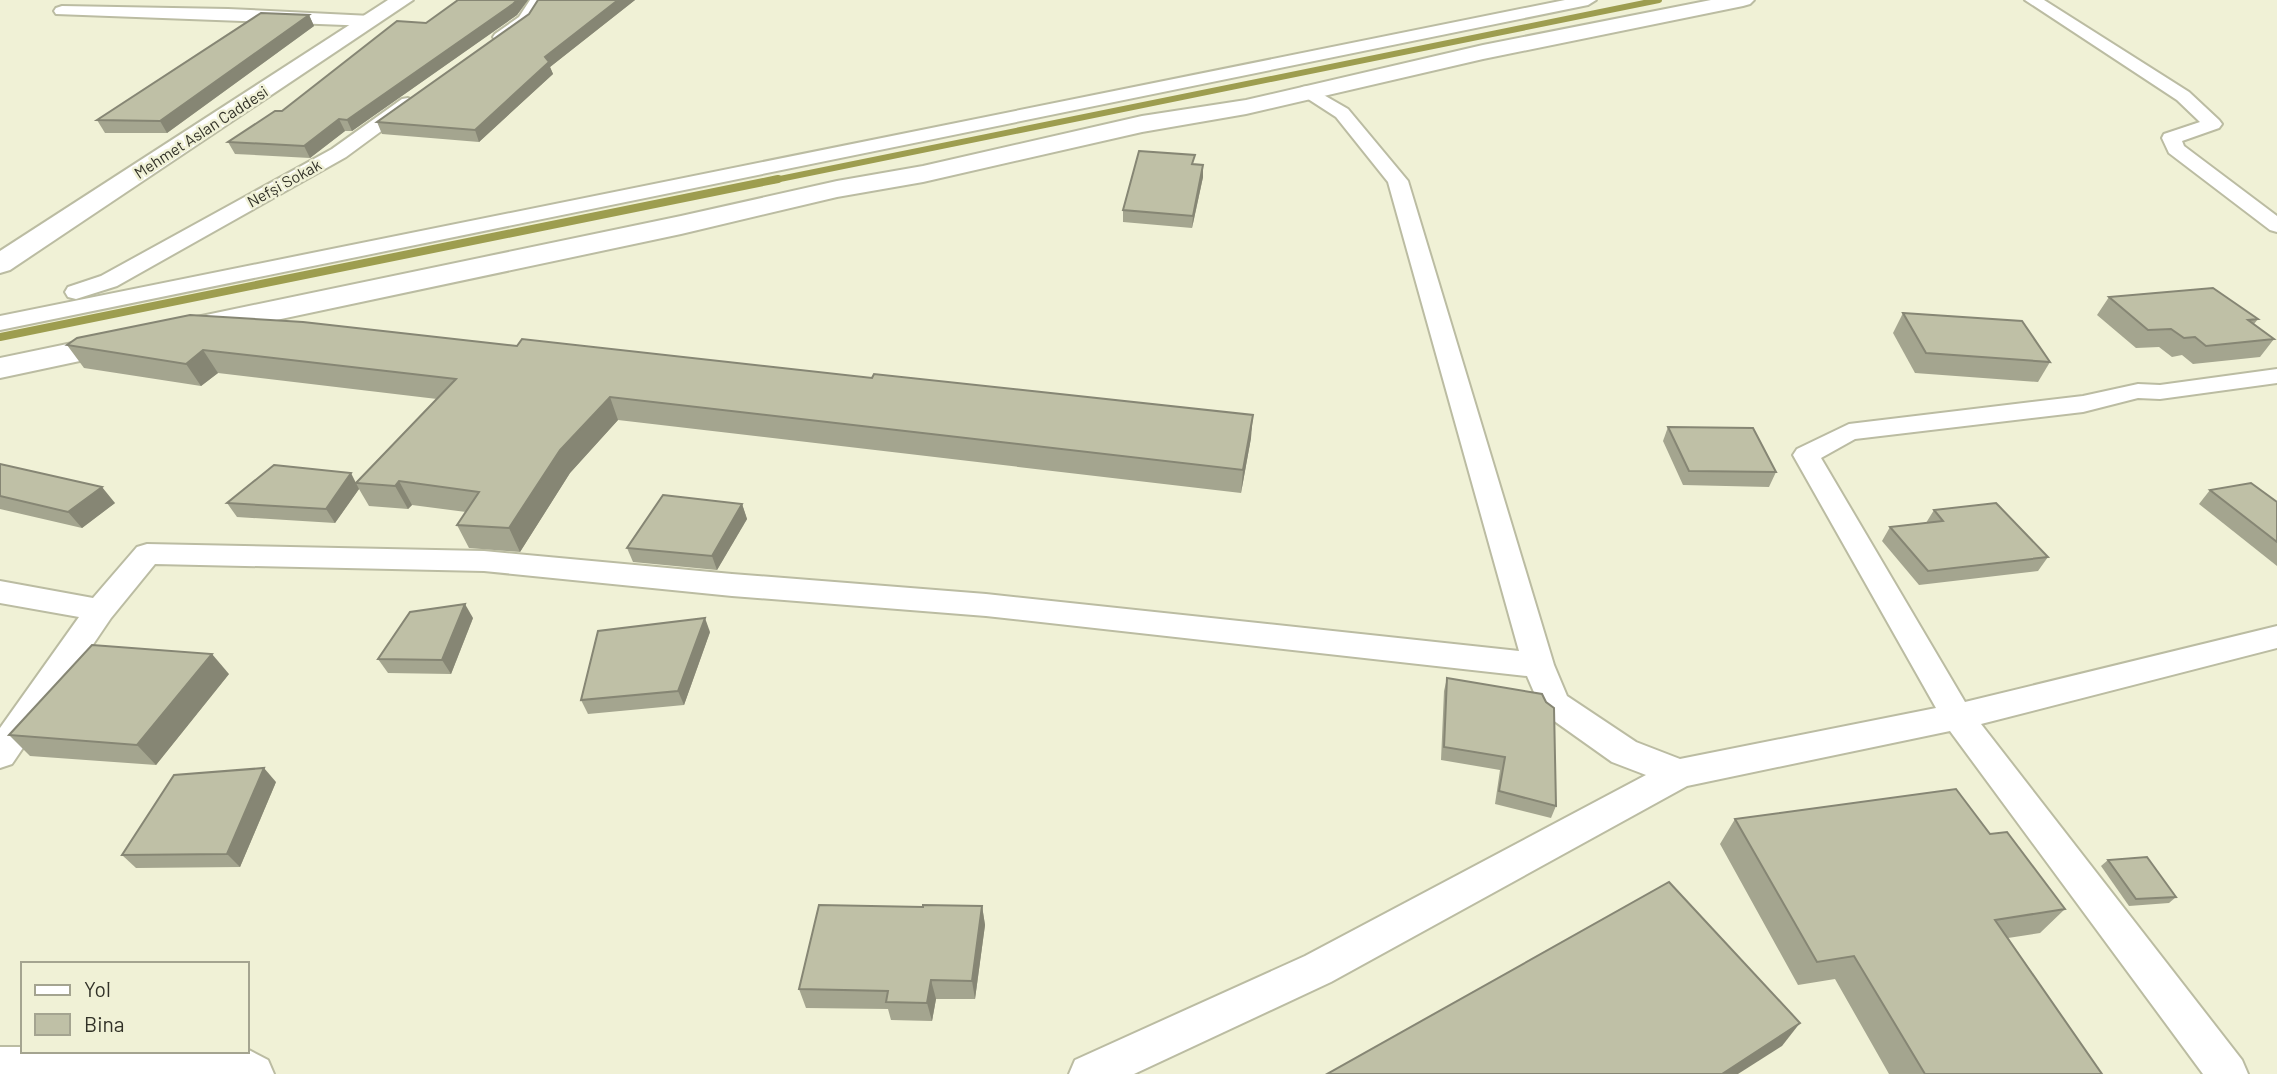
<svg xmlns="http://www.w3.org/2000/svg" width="2277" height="1074" font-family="Barlow,sans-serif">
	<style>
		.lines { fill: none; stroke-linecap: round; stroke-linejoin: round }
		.stream-far1 { stroke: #9d9d4f; stroke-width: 6 }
		.stream { stroke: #9d9d4f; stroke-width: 8 }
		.street-casing { stroke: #bbbca2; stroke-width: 4 }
		.secondary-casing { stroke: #bbbca2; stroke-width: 4 }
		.street { fill: #fff; fill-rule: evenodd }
		.secondary { fill: #fff; fill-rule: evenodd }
		.wall { fill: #a4a58f }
		.shaded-wall { fill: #868674 }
		.building { fill: #bfc0a6; stroke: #868674; stroke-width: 2 }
		.labels { text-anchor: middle; stroke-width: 5; stroke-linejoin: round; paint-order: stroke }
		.far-street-label { font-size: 16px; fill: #313127; stroke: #f0f1d6 }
	</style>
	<rect width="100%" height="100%" fill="#f0f1d6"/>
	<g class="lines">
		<path class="stream-far1" d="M770,181L1659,0"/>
		<path class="stream" d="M0,337L778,179"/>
		<g class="street-casing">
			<g id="street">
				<path d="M530,0H546C536,15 517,46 495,40L493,37L495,34L519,17Z"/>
				<path d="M1565,0H1596L1588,5L0,330V316Z"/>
				<path d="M2025,0H2044L2189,92L2219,120L2222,124L2219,128L2182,141L2184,146L2277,216V232L2270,230L2169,153L2162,138L2164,134L2200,122L2177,100Z"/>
				<path d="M62,6L228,9L371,16L379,21L371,26L56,14L54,11L56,8Z"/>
				<path d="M1308,86L1348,109L1408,181L1554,665L1567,696L1636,742L1680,759L1936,708L1793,455L1797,449L1849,424L2083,396L2138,384L2160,385L2277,369V383L2160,399L2138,398L2083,412L1855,439L1821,458L1965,702L2277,626V648L1981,724L2242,1060L2248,1074H2203L1950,731L1687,786L1331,982L1134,1074H1069L1075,1060L1305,956L1646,775L1612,762L1543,713L1527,676L986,616L732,596L484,571L155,564L111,618L12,764L0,768V728L79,617L0,603V581L93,598L137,547L147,544L484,551L732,574L986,594L1519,651L1388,182L1336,117L1302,95L1299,91L1302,87Z"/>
				<path d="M408,98L417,103L414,107L346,157L117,286L76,299L68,297L65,292L68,287L101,276L332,149L402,99Z"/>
				<path d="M0,1047H23V1051H247V1049L268,1060L274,1074H0Z"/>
			</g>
		</g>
		<g class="secondary-casing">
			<g id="secondary">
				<path d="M388,0H413L10,270L0,273V251Z"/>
				<path d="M1711,0H1754L1750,4L1743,6L1483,59L1246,114L1142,132L923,182L837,197L681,234L187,339L176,336L171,329L176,322L187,319L681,216L837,181L923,166L1142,116L1246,100L1483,45Z"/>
				<path d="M125,332L136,335L141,342L136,349L0,378V358Z"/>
			</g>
		</g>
		<use href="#street" class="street"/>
		<use href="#secondary" class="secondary"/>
	</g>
	<g class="wall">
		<path d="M458,0H528L517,15L352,131H345L310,158L235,154L228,142L282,111L426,23Z"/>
		<path d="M538,0H635L550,67L553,74L479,142L382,134L377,122L529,14Z"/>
		<path d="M309,15L314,26L167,133H105L97,120Z"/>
		<path d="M1194,164L1203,165V177L1192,228L1123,222V210Z"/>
		<path d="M2109,297L2258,319L2254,324L2274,339L2260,357L2193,364L2182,355L2172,357L2159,347L2136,348L2097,315Z"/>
		<path d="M1903,313L2050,362L2038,382L1915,373L1893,333Z"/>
		<path d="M77,338L1251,438L1241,493L618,420L570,473L520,552L469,548L457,525L466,512L412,505L408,509L369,506L359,489L335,523L237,517L227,503L356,482L437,399L218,373L201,386L84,368L67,345Z"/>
		<path d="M1668,427L1776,472L1769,487L1683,485L1663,441Z"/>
		<path d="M0,464L115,503L82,528L0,509Z"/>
		<path d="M2210,490L2277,502V566L2199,504Z"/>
		<path d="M742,504L747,519L717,570L633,562L627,548Z"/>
		<path d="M1934,510L2048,557L2038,571L1919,585L1882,541L1890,527L1926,523Z"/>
		<path d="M473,618L451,674L388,673L378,659Z"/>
		<path d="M710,632L684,705L588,714L581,700Z"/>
		<path d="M229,674L156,765L30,756L9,735Z"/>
		<path d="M1447,678L1556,806L1551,818L1495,804L1500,770L1441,760L1444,691Z"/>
		<path d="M276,782L240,867L136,868L122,855Z"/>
		<path d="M1735,819L1990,834L2065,909L2040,933L2008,938L2102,1074H1889L1835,979L1798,985L1720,844Z"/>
		<path d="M2108,860L2176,897L2169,903L2129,906L2101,866Z"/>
		<path d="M982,906L985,925L975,999H936L932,1021L891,1020L888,1009L806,1008L799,989L923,907Z"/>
	</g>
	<g class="shaded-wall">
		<path d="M517,0H528L517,15L352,131L347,120Z"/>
		<path d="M618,0H635L550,67L553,74L479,142L475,130L545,57Z"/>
		<path d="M309,15L314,26L167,133L160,121Z"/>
		<path d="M339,119L345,131L310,158L304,146Z"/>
		<path d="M1203,165V177L1192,228L1193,216Z"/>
		<path d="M203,350L218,373L201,386L186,364Z"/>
		<path d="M610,397L618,420L570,473L520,552L509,528L560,450Z"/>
		<path d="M1253,415L1251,438L1241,493L1243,470Z"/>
		<path d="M351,473L359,489L335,523L326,509Z"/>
		<path d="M399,481L412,505L408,509L395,486Z"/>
		<path d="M102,487L115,503L82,528L68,512Z"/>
		<path d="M742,504L747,519L717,570L712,556Z"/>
		<path d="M465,604L473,618L451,674L442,660Z"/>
		<path d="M705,618L710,632L684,705L678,691Z"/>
		<path d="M212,654L229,674L156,765L137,745Z"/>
		<path d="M264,768L276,782L240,867L227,854Z"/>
		<path d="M982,906L985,925L975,999L972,981Z"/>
		<path d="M931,980L936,999L932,1021L927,1003Z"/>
		<path d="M1800,1023L1782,1046L1738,1074H1722Z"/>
	</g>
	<g class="building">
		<path d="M458,0H517L513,4L347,120L339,119L304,146L228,142L275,111H282L397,21L426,23Z"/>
		<path d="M538,0H618L545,57L549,62L475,130L377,122L529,14Z"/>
		<path d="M261,13L309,15L160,121L97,120Z"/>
		<path d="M1139,151L1195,155L1192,164L1203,165L1193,216L1123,210Z"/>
		<path d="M2213,288L2258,319L2248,320L2274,339L2206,346L2195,337L2184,338L2171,329L2148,330L2109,297Z"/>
		<path d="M1903,313L2022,321L2050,362L1926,353Z"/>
		<path d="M190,315L303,322L517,346L522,339L872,378L874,374L1253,415L1243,470L610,397L560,450L509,528L457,525L479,492L399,481L395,486L356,483L456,379L203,350L186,364L67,345L77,338Z"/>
		<path d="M1668,427L1753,428L1776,472L1689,471Z"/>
		<path d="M0,464L102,487L68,512L0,496Z"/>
		<path d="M274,465L351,473L326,509L227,503Z"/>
		<path d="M2251,483L2277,502V542L2210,490Z"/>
		<path d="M663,495L742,504L712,556L627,548Z"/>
		<path d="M1996,503L2048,557L1928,571L1890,527L1943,521L1934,510Z"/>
		<path d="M465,604L442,660L378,659L410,612Z"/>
		<path d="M705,618L678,691L581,700L598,631Z"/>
		<path d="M92,645L212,654L137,745L9,735Z"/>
		<path d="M1447,678L1542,694L1546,702L1554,708L1556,806L1499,791L1505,757L1444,747Z"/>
		<path d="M264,768L227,854L122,855L174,775Z"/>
		<path d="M1956,789L1990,834L2007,832L2065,909L1995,920L2102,1074H1925L1854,956L1817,962L1735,819Z"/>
		<path d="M2147,857L2176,897L2136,899L2108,860Z"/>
		<path d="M1669,882L1800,1023L1722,1074H1327Z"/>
		<path d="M819,905L923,907V905L982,906L972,981L931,980L927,1003L886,1002L888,991L799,989Z"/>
	</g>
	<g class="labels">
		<g class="far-street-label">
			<text transform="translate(201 132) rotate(-33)" y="6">Mehmet Aslan Caddesi</text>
			<text transform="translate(284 183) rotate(-29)" y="6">Nefşi Sokak</text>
		</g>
	</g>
	<rect x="21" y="962" width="228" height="91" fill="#f0f1d6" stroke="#a4a490" stroke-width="2"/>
	<rect x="35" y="985" width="35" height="10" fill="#ffffff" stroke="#a4a490" stroke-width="2"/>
	<text x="84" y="997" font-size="21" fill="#313127">Yol</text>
	<rect x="35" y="1014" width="35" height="21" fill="#bfc0a6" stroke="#a4a490" stroke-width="2"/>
	<text x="84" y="1032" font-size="21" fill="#313127">Bina</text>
</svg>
